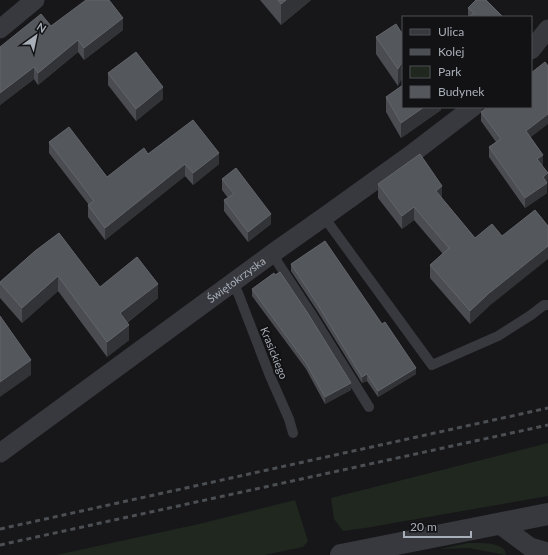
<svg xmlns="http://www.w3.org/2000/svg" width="548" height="555" font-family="Lato,sans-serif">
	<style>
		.green { fill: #1f271f }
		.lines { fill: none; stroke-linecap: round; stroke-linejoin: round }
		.service { stroke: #38393e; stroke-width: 10 }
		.minor { stroke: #38393e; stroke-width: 19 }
		.tertiary { stroke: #38393e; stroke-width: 22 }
		.rail { stroke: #4b4e53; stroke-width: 3; stroke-dasharray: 5 4; stroke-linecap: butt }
		.wall { fill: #4a4c51 }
		.shaded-wall { fill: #313336 }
		.building { fill: #54575c; stroke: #62656b }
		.labels { text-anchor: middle; stroke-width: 4; stroke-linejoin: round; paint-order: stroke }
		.street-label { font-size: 11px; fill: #a9afb9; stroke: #121214 }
	</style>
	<rect width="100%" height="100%" fill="#171719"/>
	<g class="green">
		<path d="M548,443V496L365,528L343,531L334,519L331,498Z"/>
		<path d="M295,500L308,541L303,547L264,555H56L199,524Z"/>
		<path d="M468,543C478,543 506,541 506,555L469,548L440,549Z"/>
	</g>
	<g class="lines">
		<g class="service">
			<path d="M324,217L432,365L498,336L531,315L544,305H548"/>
			<path d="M273,253L278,263L312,315L369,407"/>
			<path d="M232,282L238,293L270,376L289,419L293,433"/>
		</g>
		<g class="minor">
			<path d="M0,29L35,0"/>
			<path d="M531,50L548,29"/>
			<path id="s1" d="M0,453L273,253L324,217L409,156L473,107"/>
			<path d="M499,524L530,547L548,552"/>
		</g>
		<path class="tertiary" d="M341,555L548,514"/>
		<g class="rail">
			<path d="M0,529L548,408"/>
			<path d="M0,545L548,425"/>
		</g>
	</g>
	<g class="wall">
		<path d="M260,0H311L281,25Z"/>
		<path d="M468,8L503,17H468Z"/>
		<path d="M51,26L123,30L84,60L78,52L38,85L34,79L0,105V47Z"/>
		<path d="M403,35L398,86L376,54V37Z"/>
		<path d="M108,73L163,99L136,121L108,85Z"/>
		<path d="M403,79V107H441V110L401,138L386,112V97L403,85Z"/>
		<path d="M481,112L530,138L543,165H542L547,184V193L525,208L489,157V147L496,142L481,121Z"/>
		<path d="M49,142L107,177L148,154L219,164L193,185L185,176L105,240L88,217V205H89L49,153Z"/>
		<path d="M222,179L271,224L248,242L224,211V200L228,198L222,190Z"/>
		<path d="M378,184L442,198L488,307L470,324L430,278V265L443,254L414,220L402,229L378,198Z"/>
		<path d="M35,251L100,287L158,298L127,323L129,340L107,357L58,291L22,323L0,298V282Z"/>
		<path d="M291,264L416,374L378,397L367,381L362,383L318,312L291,271Z"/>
		<path d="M252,289L351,390L325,404L306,369L252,296Z"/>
	</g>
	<g class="shaded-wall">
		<path d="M286,0H311L281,25V4Z"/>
		<path d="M123,18V30L84,60V48Z"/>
		<path d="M78,40V52L38,85V73Z"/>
		<path d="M403,60V77L398,86V69Z"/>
		<path d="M34,67V79L0,105V93Z"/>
		<path d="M163,87V99L136,121V109Z"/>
		<path d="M424,107H441V110L401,138V123Z"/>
		<path d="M548,114V124L526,141V131Z"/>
		<path d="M219,153V164L193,185V173Z"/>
		<path d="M543,155V165L537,169V159Z"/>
		<path d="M185,164V176L105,240V228Z"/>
		<path d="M548,174L547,193L525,208V198L543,177Z"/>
		<path d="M442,186V200L436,191Z"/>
		<path d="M414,207V220L402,229V216Z"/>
		<path d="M271,214V224L248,242V232Z"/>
		<path d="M548,246V259L488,307L470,324V311L488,294Z"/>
		<path d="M58,276V291L22,323V308Z"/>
		<path d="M158,284V298L120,328V313Z"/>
		<path d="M129,325V340L107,357V342Z"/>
		<path d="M31,360V375L0,397V382Z"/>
		<path d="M416,368V374L378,397V391Z"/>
		<path d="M367,374V381L362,383V377Z"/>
		<path d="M351,383V390L325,404V397Z"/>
	</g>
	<g class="building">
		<path d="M86,0H109L123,18L84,48L78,40L38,73L34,67L0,93V47L41,14L51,26Z"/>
		<path d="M278,0H286L281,4Z"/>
		<path d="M476,0H486L503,17H469L474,13L468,8Z"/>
		<path d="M396,24L403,35V60L398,69L376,37Z"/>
		<path d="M136,52L163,87L136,109L108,73Z"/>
		<path d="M545,62L548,66V114L526,131L543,155L537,159L548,173L543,177L547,183L525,198L489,147L501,139L481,112L487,107H531V73Z"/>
		<path d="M403,85V107H424L401,123L386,97Z"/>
		<path d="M193,120L219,153L193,173L185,164L105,228L88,205L94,201L49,142L69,127L107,177L144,148L148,154Z"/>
		<path d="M420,154L442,186L436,191L475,238L492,224L502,236L535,210L548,226V246L488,294L470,311L430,265L449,248L414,207L402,216L378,184Z"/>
		<path d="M236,168L271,214L248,232L224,200L234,194L222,179Z"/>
		<path d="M59,233L100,287L137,257L158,284L120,313L129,325L107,342L58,276L22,308L0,283V282L35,251Z"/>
		<path d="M325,241L382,324L385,322L416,368L378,391L367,374L362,377L318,305L291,264Z"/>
		<path d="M280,272L307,312L351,383L325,397L306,363L252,289L274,273L275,275Z"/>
		<path d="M0,316L31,360L0,382Z"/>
	</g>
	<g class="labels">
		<g class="street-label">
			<text dy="4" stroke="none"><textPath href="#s1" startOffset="293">Świętokrzyska</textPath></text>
			<text transform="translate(274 353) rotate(68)" y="4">Krasickiego</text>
		</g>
	</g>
	<rect x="402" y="16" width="130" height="92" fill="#121214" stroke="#4e5156"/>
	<rect x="410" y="29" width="20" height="6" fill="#38393e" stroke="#4e5156"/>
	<text x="438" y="36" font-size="12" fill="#a9afb9">Ulica</text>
	<rect x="410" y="49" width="20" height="6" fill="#4b4e53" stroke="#4e5156"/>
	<text x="438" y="56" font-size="12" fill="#a9afb9">Kolej</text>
	<rect x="410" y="66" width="20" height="12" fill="#1f271f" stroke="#4e5156"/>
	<text x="438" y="76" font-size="12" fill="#a9afb9">Park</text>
	<rect x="410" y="86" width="20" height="12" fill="#54575c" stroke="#4e5156"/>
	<text x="438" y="96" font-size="12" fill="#a9afb9">Budynek</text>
	<g transform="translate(36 36) rotate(33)" stroke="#121214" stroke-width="3" paint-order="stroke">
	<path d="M0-3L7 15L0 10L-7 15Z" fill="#a9afb9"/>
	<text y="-6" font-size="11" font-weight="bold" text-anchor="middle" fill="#a9afb9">N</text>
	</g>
	<path d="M404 531v6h67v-6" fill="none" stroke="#a9afb9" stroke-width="2"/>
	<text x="410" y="531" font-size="12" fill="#a9afb9" stroke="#121214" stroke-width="3" paint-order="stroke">20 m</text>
</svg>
